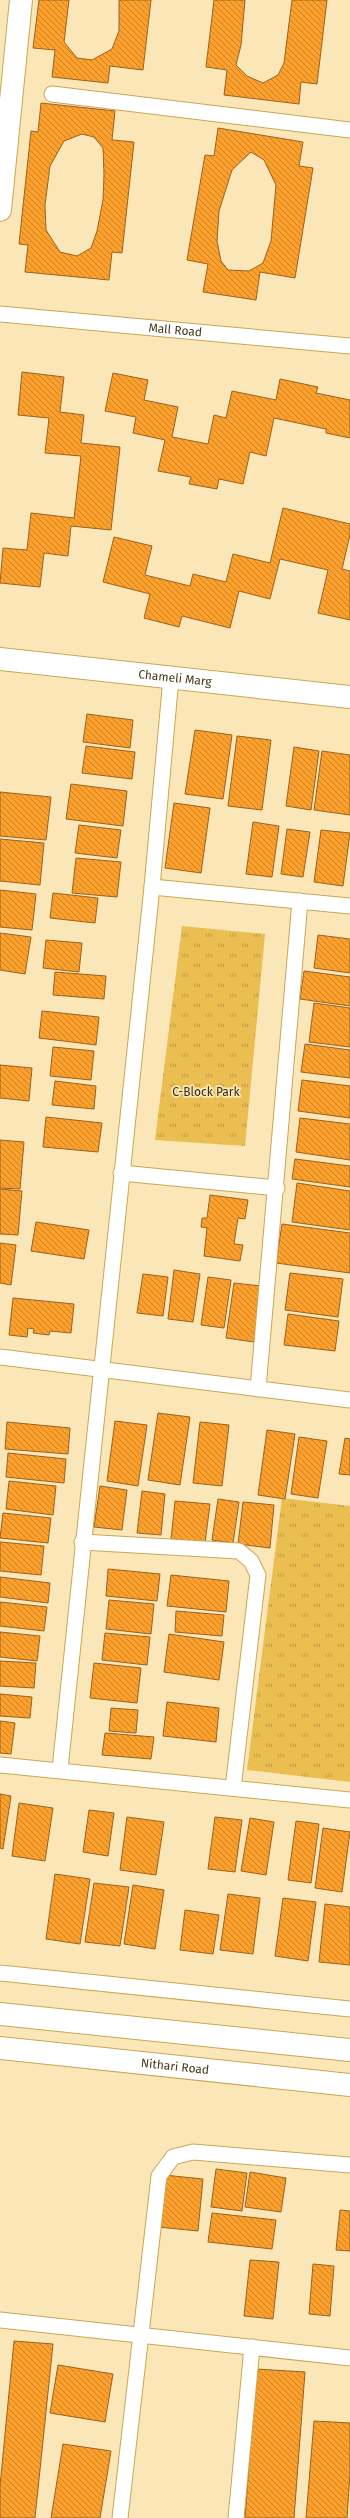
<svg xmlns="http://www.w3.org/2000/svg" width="350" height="2518" font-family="'Fira Sans',sans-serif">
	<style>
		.grass { fill: url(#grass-tufts) }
		.building { fill: url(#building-back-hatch); stroke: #9a621e; fill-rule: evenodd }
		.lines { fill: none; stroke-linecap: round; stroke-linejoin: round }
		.street-casing { stroke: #caa756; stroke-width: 17 }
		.secondary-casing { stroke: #caa756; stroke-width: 24 }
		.street { stroke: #fff; stroke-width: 15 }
		.secondary { stroke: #fff; stroke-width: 22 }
		.labels { text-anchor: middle; stroke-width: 3.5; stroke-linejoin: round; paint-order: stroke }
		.street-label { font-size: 12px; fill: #473816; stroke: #fbe6b7 }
		.park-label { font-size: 12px; fill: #372d17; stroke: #fbe6b7 }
	</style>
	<defs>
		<pattern id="grass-tufts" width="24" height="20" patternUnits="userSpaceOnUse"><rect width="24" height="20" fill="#eabe51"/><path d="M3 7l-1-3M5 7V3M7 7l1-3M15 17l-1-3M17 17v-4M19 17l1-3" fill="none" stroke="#bf9b42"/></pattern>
		<pattern id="building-back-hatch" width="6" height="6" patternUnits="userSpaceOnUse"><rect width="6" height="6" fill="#fba02d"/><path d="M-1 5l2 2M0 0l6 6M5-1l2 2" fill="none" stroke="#cd8325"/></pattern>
	</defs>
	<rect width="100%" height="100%" fill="#fbe6b7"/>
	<g class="grass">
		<path d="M182,926L265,934L245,1146L155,1140Z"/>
		<path d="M282,1498L350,1506V1782L247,1770Z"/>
	</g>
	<g class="building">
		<path d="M39,0H69L64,42L77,58L92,60L112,49L119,31V0H151L143,70L110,66L108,83L52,77L55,50L33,48Z"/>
		<path d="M214,0H245L241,45L236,65L247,76L263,83L278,75L284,63L292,0H327L317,84L301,82L299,104L224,95L227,70L206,67Z"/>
		<path d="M41,103L115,111L112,140L134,142L122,253L112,252L109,280L25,272L28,245L19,244L31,131L38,132ZM82,134L94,137L103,148L104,174L103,200L97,231L91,248L77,256L60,252L46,230L45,205L50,166L64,141Z"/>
		<path d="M218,128L303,142L299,166L313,168L295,278L260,272L256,300L203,292L208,264L187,260L205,155L214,156ZM251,152L264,160L276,185L271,241L263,263L249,271L228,270L221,261L217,241L219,211L232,170Z"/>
		<path d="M22,372L64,377L60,412L84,415L81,443L120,447L111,530L71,526L68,556L44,553L40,587L0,583L3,548L27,550L31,513L74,518L81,456L45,453L49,418L18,415Z"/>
		<path d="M113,373L148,380L144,400L178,407L172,437L208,444L214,415L226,418L232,391L276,400L280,379L318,387L316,393L350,400V438L326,433V429L274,418L266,456L250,452L243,484L219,479L217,489L189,484L191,477L158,471L165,440L133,433L136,417L105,411Z"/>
		<path d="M283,508L350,524V535L342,569L350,571V620L318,613L328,570L280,559L270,599L239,591L230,628L182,616L179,627L144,618L150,594L103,582L114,537L152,546L145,575L190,586L193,574L226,582L233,554L270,563Z"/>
		<path d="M87,714L133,720L130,748L83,742Z"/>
		<path d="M195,730L232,735L223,799L185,794Z"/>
		<path d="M237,736L271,740L262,810L228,806Z"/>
		<path d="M86,746L135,752L132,779L82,773Z"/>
		<path d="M294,747L319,751L311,810L286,806Z"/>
		<path d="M322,751L350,755V815L314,810Z"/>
		<path d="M71,784L127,791L123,826L66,819Z"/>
		<path d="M0,792L51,797L46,840L0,836Z"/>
		<path d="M174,803L210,808L201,873L165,868Z"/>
		<path d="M253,822L279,826L272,877L246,874Z"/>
		<path d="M79,825L121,830L117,858L75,853Z"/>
		<path d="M287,829L310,832L303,877L281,874Z"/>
		<path d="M321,830L350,833L343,886L314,882Z"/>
		<path d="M0,839L44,843L40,885L0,881Z"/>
		<path d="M76,858L121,862L117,897L72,893Z"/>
		<path d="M0,890L36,894L32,930L0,927Z"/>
		<path d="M53,893L98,898L95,923L50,918Z"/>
		<path d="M0,933L31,937L25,974L0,970Z"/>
		<path d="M318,935L350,939V973L314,968Z"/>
		<path d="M46,940L82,943L79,972L43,968Z"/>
		<path d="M304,971L350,977V1006L300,999Z"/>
		<path d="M55,972L106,976L104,999L53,995Z"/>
		<path d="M314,1003L350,1008V1047L309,1042Z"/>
		<path d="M42,1011L99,1017L96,1045L39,1038Z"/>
		<path d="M305,1044L350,1050V1078L301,1072Z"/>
		<path d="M53,1047L94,1051L91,1080L50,1076Z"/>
		<path d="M0,1065L32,1068L29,1101L0,1098Z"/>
		<path d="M302,1080L350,1086V1118L298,1111Z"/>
		<path d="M55,1081L96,1086L94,1109L52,1105Z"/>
		<path d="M46,1117L102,1123L98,1152L43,1147Z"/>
		<path d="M300,1118L350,1124V1160L296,1152Z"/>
		<path d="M0,1140L24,1142L20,1189L0,1188Z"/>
		<path d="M295,1159L350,1166V1187L292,1179Z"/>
		<path d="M297,1183L350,1191V1230L292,1222Z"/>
		<path d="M0,1189L22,1191L18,1235L0,1234Z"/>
		<path d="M210,1195L248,1200L245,1219L238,1218L234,1244L243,1245L240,1261L204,1256L207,1228L201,1227L202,1218H207Z"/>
		<path d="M36,1222L89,1230L84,1259L31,1251Z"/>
		<path d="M282,1224L350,1233V1273L276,1263Z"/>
		<path d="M0,1243L16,1245L11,1285L0,1283Z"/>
		<path d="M174,1270L200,1274L193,1322L168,1319Z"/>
		<path d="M290,1273L343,1279L338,1317L285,1310Z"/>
		<path d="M143,1274L168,1277L163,1316L137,1313Z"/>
		<path d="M208,1277L231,1280L224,1328L201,1325Z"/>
		<path d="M234,1283L261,1286L254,1342L226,1338Z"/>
		<path d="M13,1298L74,1304L71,1333L50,1331L49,1335L33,1333L34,1329L28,1328L27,1337L9,1335Z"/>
		<path d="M288,1314L339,1321L335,1351L284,1345Z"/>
		<path d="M158,1413L190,1417L180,1485L148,1480Z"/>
		<path d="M115,1421L147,1425L138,1486L107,1481Z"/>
		<path d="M7,1422L70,1428L68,1454L5,1449Z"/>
		<path d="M200,1422L229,1425L222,1486L193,1483Z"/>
		<path d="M267,1430L295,1434L285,1499L258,1495Z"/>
		<path d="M299,1437L327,1441L318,1498L291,1494Z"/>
		<path d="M345,1438L350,1439V1475L339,1474Z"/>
		<path d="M8,1453L66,1459L64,1483L6,1477Z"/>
		<path d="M9,1481L56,1486L53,1515L6,1509Z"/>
		<path d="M100,1486L127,1490L122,1530L94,1527Z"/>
		<path d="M142,1491L165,1494L161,1535L137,1533Z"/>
		<path d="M218,1499L239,1502L233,1543L212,1540Z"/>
		<path d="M175,1501L210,1504L205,1543L171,1539Z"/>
		<path d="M243,1502L274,1505L270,1548L238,1544Z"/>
		<path d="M3,1513L51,1518L48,1543L0,1538Z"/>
		<path d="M0,1542L44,1546L41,1575L0,1571Z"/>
		<path d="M108,1569L160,1574L157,1601L106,1596Z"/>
		<path d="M171,1575L229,1581L226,1612L167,1606Z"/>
		<path d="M0,1577L50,1583L48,1603L0,1597Z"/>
		<path d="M109,1600L154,1604L151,1634L106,1629Z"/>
		<path d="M0,1602L47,1607L44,1631L0,1626Z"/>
		<path d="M176,1611L224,1615L222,1636L175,1632Z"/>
		<path d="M0,1632L40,1636L37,1661L0,1657Z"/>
		<path d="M105,1633L150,1637L147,1665L102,1660Z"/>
		<path d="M169,1634L224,1642L219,1680L164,1672Z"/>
		<path d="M0,1661L36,1663L34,1688L0,1686Z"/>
		<path d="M94,1663L141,1668L137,1703L90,1698Z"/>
		<path d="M0,1694L32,1697L30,1718L0,1716Z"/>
		<path d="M167,1702L219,1708L216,1742L163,1736Z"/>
		<path d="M111,1708L138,1710L136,1733L109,1731Z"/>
		<path d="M0,1721L15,1723L11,1754L0,1753Z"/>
		<path d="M105,1733L154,1737L151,1759L102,1755Z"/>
		<path d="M0,1794L11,1796L3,1849L0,1848Z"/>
		<path d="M19,1803L53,1808L45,1861L12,1856Z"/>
		<path d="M89,1810L114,1813L108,1856L83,1852Z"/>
		<path d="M127,1817L164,1822L156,1875L120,1870Z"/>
		<path d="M215,1817L242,1820L235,1872L208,1869Z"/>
		<path d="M250,1818L274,1822L266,1875L241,1871Z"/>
		<path d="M296,1821L319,1824L311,1883L288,1880Z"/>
		<path d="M323,1828L350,1832L342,1892L315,1888Z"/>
		<path d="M55,1874L90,1879L80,1944L46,1939Z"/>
		<path d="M94,1883L129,1887L120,1946L85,1942Z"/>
		<path d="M133,1885L164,1890L155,1949L124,1944Z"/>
		<path d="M228,1894L260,1898L253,1954L220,1950Z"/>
		<path d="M283,1898L316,1902L308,1961L275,1956Z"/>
		<path d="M325,1904L350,1907V1965L319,1962Z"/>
		<path d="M185,1910L219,1915L213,1954L180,1950Z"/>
		<path d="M216,2169L247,2173L242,2211L211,2207Z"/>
		<path d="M250,2172L286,2178L281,2212L245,2207Z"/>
		<path d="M164,2175L203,2179L198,2231L158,2227Z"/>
		<path d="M340,2210L350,2211V2251L336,2250Z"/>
		<path d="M212,2213L276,2220L272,2249L208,2242Z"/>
		<path d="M250,2260L279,2262L273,2319L244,2316Z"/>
		<path d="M313,2264L334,2266L330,2316L309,2314Z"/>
		<path d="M14,2341L53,2344L35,2518H0V2486Z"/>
		<path d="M58,2365L113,2374L105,2422L50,2413Z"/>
		<path d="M256,2369L305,2372L294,2518H245Z"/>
		<path d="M314,2421L350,2423V2474L347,2518H306Z"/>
		<path d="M63,2444L111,2451L100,2518H51Z"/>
	</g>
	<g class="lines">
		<g class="street-casing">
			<g id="street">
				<path d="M52,94L350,130"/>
				<path id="s1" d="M0,314L350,346"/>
				<path d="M152,887L350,906"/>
				<path d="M121,1173L277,1188"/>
				<path d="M0,1357L350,1400"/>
				<path d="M258,1389L300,901"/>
				<path d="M82,1542L239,1551L251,1561L258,1575L233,1788"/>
				<path d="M0,1765L350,1800"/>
				<path d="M60,1769L152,887L171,678"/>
				<path d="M0,1973L350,2009"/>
				<path d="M0,2320L350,2358"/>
				<path d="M120,2518L159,2176L173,2157L193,2152L350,2165"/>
				<path d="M236,2518L252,2347"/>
			</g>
		</g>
		<g class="secondary-casing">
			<g id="secondary">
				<path d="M0,210L21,0"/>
				<path id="s2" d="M0,659L350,697"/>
				<path d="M0,2014L350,2050"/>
				<path id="s3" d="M0,2048L350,2085"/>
			</g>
		</g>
		<use href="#street" class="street"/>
		<use href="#secondary" class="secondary"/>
	</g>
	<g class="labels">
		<g class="street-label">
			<text dy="4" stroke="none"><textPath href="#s1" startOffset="176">Mall Road</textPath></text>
			<text dy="4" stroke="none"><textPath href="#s2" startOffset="176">Chameli Marg</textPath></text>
			<text dy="4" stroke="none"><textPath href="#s3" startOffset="176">Nithari Road</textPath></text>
		</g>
		<g class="park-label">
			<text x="206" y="1096">C-Block Park</text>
		</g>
	</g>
</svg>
